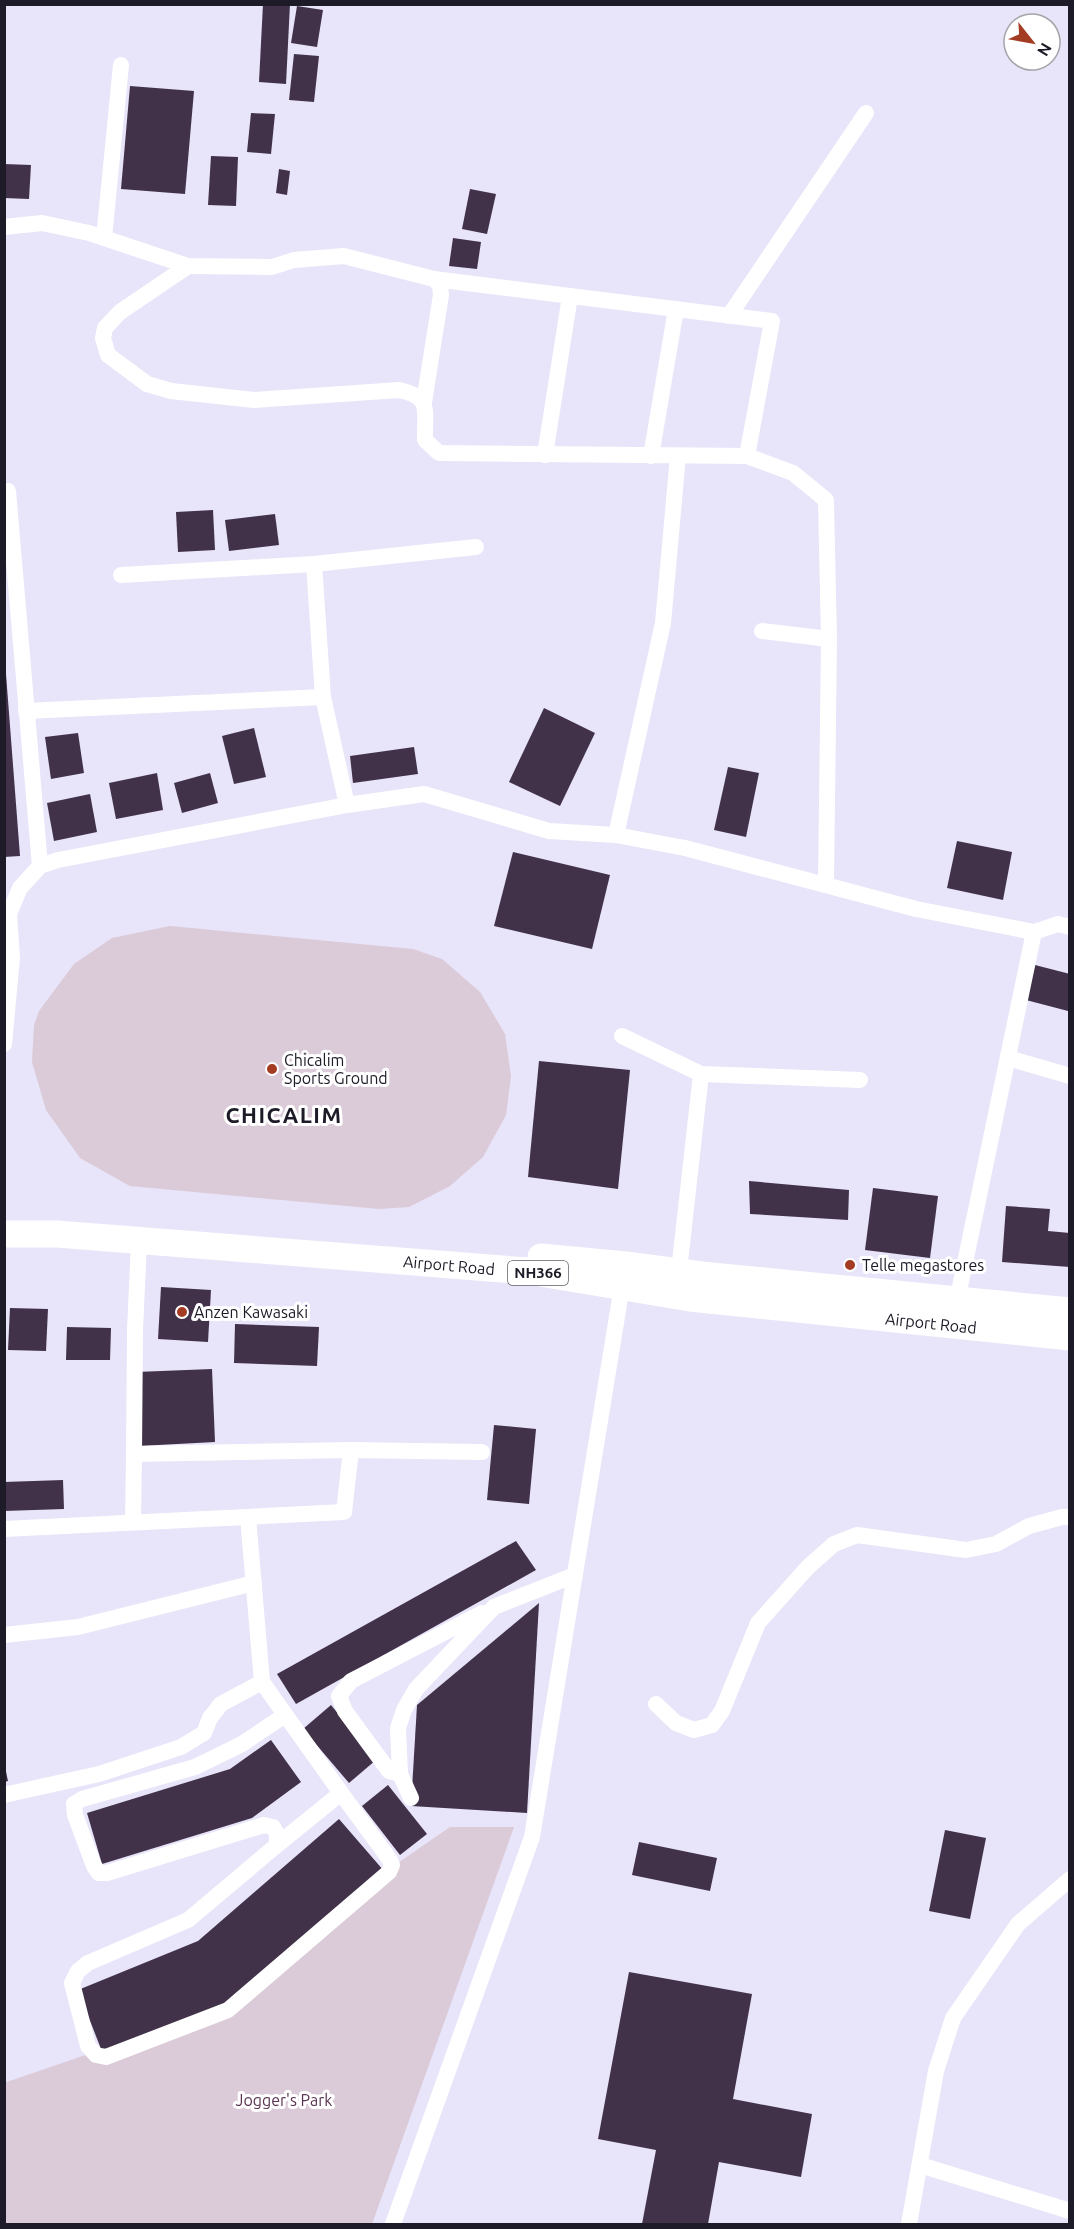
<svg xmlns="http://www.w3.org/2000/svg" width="1074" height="2229" font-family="Ubuntu,sans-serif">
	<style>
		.green { fill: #dbcad7 }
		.building { fill: #413249 }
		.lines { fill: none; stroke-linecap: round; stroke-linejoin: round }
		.minor { stroke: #fff; stroke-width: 16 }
		.trunk { stroke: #fff; stroke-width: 27 }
		.poi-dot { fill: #a43b23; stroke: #fff; stroke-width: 2 }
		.labels { text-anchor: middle; stroke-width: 6; stroke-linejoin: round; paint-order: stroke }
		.shield { fill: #fff; stroke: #615f68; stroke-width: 1.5 }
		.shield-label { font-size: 15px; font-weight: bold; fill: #1d1b27 }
		.poi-label { font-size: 16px; fill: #1d1b27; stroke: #fff; text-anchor: start }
		.street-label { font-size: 16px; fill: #1d1b27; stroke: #fff }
		.park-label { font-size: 16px; fill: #5b3453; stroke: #fff }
		.district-label { font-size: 22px; font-weight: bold; letter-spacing: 1.5px; fill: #1d1b27; stroke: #fff }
	</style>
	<rect width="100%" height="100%" fill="#e8e4f9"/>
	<g class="green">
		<path d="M170,926L413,949L442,959L480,992L505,1034L511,1076L506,1115L483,1157L450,1186L409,1207L379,1209L130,1186L80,1158L46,1110L32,1062L34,1025L39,1011L74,964L112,938Z"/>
		<path d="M450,1827H514L372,2224H5L4,2083L103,2049L327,1912Z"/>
	</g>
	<g class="building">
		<path d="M263,4H290L286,84L259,82Z"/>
		<path d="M297,6L323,10L317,47L291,43Z"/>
		<path d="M294,54L319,56L314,102L289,100Z"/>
		<path d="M130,86L194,91L185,194L121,189Z"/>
		<path d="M251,113L275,114L271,154L247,152Z"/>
		<path d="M211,156L238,157L236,206L208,205Z"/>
		<path d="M4,164L31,165L29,199L4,198Z"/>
		<path d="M279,169L290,171L287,195L276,193Z"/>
		<path d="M470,189L496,194L487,234L462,229Z"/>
		<path d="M453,238L481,242L477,269L449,266Z"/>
		<path d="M213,510L215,550L178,552L176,512Z"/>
		<path d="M275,514L279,545L229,551L225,520Z"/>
		<path d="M4,674H6L20,856L4,857Z"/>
		<path d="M544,708L595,733L560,806L509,782Z"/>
		<path d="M254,728L266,777L234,784L222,736Z"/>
		<path d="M78,733L84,773L51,779L45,737Z"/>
		<path d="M414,747L418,774L353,783L350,756Z"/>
		<path d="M728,767L759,773L746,837L714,830Z"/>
		<path d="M157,773L163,810L116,819L109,783Z"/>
		<path d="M210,773L218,803L182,813L174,783Z"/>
		<path d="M90,794L97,832L54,841L47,803Z"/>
		<path d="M957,841L1012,852L1003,900L947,888Z"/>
		<path d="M513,852L610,875L592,949L494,926Z"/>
		<path d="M1035,965L1070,974L1068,1011L1026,1000Z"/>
		<path d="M539,1061L630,1070L618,1189L528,1177Z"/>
		<path d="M749,1181L849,1190L848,1220L750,1214Z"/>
		<path d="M873,1188L938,1196L930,1258L865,1250Z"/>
		<path d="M1006,1206L1050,1209L1048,1231L1070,1233V1267L1002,1262Z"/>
		<path d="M161,1287L211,1290L208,1342L158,1339Z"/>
		<path d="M10,1308L48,1309L46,1351L8,1350Z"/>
		<path d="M235,1324L319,1327L317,1366L234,1363Z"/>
		<path d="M67,1327L111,1328L110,1360H66Z"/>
		<path d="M212,1369L215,1442L139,1446L136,1372Z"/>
		<path d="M494,1425L536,1429L529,1504L487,1500Z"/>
		<path d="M63,1480L64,1509L4,1511V1482Z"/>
		<path d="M516,1541L536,1570L296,1704L277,1674Z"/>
		<path d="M539,1603L527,1813L411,1806L417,1705Z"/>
		<path d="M331,1705L376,1760L349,1783L303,1729Z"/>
		<path d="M271,1740L301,1782L252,1818L102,1864L87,1813L230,1769Z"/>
		<path d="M4,1762L8,1781L4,1782Z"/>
		<path d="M388,1785L427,1834L400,1855L362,1806Z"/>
		<path d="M339,1819L384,1871L228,2006L103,2054L78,1990L198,1941Z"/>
		<path d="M945,1830L986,1838L970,1919L929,1911Z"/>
		<path d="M639,1842L717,1858L710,1891L632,1875Z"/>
		<path d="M629,1972L752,1994L733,2099L812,2114L801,2177L719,2162L708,2224H642L656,2150L598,2139Z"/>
	</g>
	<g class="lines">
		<g class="minor">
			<path d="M4,227L42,223L89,233L188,266L272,267L294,260L344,256L434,279L440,285L441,295L424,402"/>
			<path d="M104,238L121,65"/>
			<path d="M188,266L120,312L105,328L103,338L108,355L147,384L171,391L254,400L399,390C433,397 424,411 425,440L439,453L747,456L793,473L826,500L829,639L826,884"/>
			<path d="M434,279L772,321L747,456"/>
			<path d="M729,316L866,113"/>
			<path d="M545,455L570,296"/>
			<path d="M651,456L676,309"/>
			<path d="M8,491L40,866"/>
			<path d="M314,564L476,547"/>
			<path d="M121,575L314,564L323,697L347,805"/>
			<path d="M762,631L829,639"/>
			<path d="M26,711L323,697"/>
			<path d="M616,835L663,623L678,456"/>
			<path d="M622,1036L701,1074L860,1080"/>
			<path d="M4,1044L12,958L9,914L20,888L40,866L58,860L347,805L424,794L549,831L616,835L685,848L916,909L1034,932"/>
			<path d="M1008,1058L1070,1076"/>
			<path d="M678,1280L701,1074"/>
			<path d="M957,1301L1034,932L1058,924L1070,927"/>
			<path d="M134,1454L135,1330L139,1241"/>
			<path d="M248,1517L262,1682L341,1793L277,1845"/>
			<path d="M133,1522L134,1454L351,1450"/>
			<path d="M4,1529L344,1512L351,1450L482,1452"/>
			<path d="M4,1635L78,1627L254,1583"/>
			<path d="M656,1704L676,1723L694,1730L712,1725L722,1711L758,1623L808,1567L834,1544L857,1535L966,1550L996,1544L1029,1526L1062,1517H1070"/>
			<path d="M285,1715L242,1744L195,1767L82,1799L74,1804L75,1815L94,1866L99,1873H107L264,1825L273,1827L277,1834V1845L188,1920L88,1963L78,1971L72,1983L88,2046L96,2055L106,2057L228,2010L389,1872L392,1865L390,1860L341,1793"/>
			<path d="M400,1774L389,1771L345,1711L339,1696L351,1681L482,1613"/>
			<path d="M4,1795L99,1774L181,1747L204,1733L210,1718L221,1704L262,1682"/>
			<path d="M411,1798L400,1774L398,1728L404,1710L416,1689L494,1607L575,1575"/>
			<path d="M920,2165L1070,2211"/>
			<path d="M393,2224L532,1837L622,1286"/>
			<path d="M909,2224L936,2071L953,2018L1018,1924L1070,1879"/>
		</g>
		<g class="trunk">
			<path d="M4,1234H57L528,1271L690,1298L1070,1337"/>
			<path d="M541,1257L626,1265L702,1275L1070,1311"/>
		</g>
	</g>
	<g class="poi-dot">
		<circle cx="272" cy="1069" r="6"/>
		<circle cx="850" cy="1265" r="6"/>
		<circle cx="182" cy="1312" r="6"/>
	</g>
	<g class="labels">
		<rect class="shield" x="508" y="1261" width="60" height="24" rx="4.5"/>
		<g class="shield-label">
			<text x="538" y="1278">NH366</text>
		</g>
		<g class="poi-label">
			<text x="284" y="1066">Chicalim<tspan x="284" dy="18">Sports Ground</tspan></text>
			<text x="862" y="1271">Telle megastores</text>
			<text x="194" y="1318">Anzen Kawasaki</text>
		</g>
		<g class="street-label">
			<text transform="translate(449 1265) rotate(5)" y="6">Airport Road</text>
			<text transform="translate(931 1323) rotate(6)" y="6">Airport Road</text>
		</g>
		<g class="park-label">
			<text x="284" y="2106">Jogger's Park</text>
		</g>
		<g class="district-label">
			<text x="284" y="1123">CHICALIM</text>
		</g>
	</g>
	<rect width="1074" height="2229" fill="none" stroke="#1d1b27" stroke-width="12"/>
	<g transform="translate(1032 42) rotate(121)"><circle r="28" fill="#ffffff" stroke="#a5a4a9" stroke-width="1.5"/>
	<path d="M0-4.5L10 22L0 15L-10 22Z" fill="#a43b23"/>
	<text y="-9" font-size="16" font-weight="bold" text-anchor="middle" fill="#1d1b27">N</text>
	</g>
</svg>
